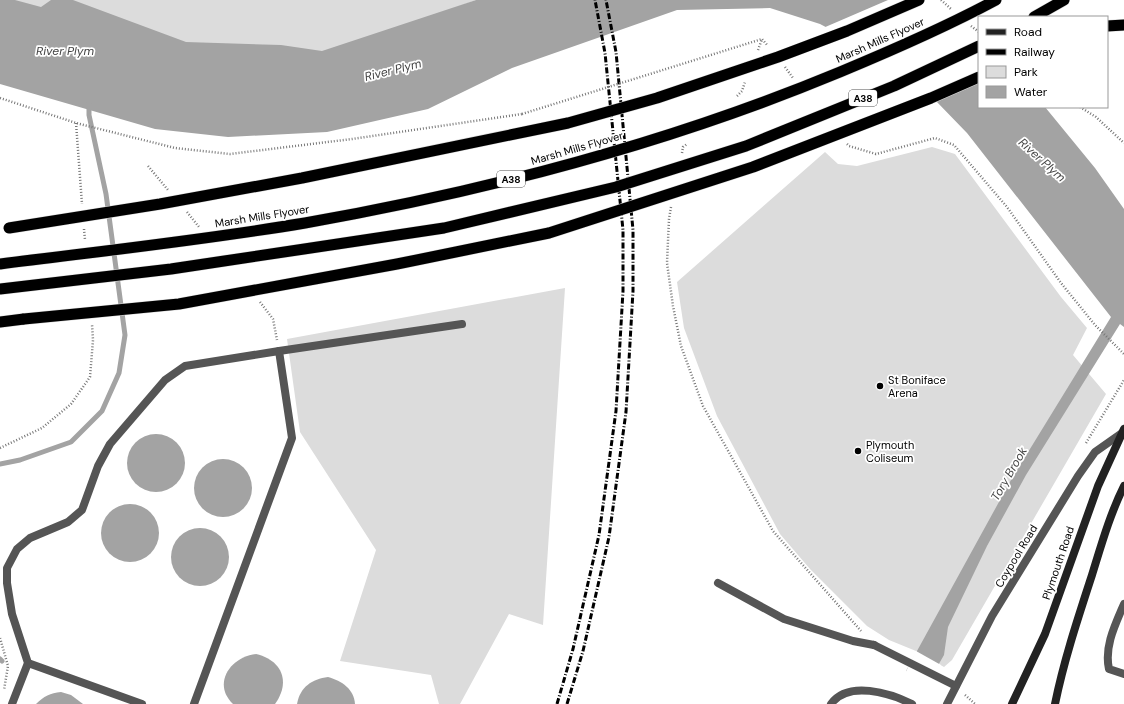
<svg xmlns="http://www.w3.org/2000/svg" width="1124" height="704" font-family="'DM Sans',sans-serif">
	<style>
		.green { fill: #dcdcdc }
		.water { fill: #a3a3a3 }
		.pier { fill: #fff }
		.lines { fill: none; stroke-linecap: round; stroke-linejoin: round }
		.stream { stroke: #a3a3a3; stroke-width: 5 }
		.trunk-casing { stroke: #dbdbdb; stroke-width: 12 }
		.path { stroke: #777; stroke-width: 2.5; stroke-dasharray: 1 2; stroke-linecap: butt }
		.service { stroke: #555; stroke-width: 8 }
		.minor { stroke: #555; stroke-width: 8 }
		.secondary { stroke: #222; stroke-width: 8 }
		.trunk { stroke: #000; stroke-width: 11 }
		.rail { stroke: #000; stroke-width: 3; stroke-dasharray: 6 2 1 2; stroke-linecap: butt }
		.trunk-bridge-casing { stroke: #dbdbdb; stroke-width: 12; stroke-linecap: butt }
		.path-bridge { stroke: #777; stroke-width: 2.5; stroke-dasharray: 1 2; stroke-linecap: butt }
		.trunk-bridge { stroke: #000; stroke-width: 11 }
		.poi-dot { fill: #000; stroke: #fff; stroke-width: 1.5 }
		.labels { text-anchor: middle; stroke-width: 3.5; stroke-linejoin: round; paint-order: stroke }
		.shield { fill: #fff; stroke: #4c4c4c; stroke-width: 1 }
		.shield-label { font-size: 10px; font-weight: bold; fill: #000 }
		.street-label { font-size: 11px; fill: #000; stroke: #fff }
		.poi-label { font-size: 11px; fill: #000; stroke: #fff; text-anchor: start }
		.water-label { font-size: 12px; font-style: italic; fill: #444; stroke: #fff }
	</style>
	<rect width="100%" height="100%" fill="#fff"/>
	<g class="green">
		<path d="M0,0H476L267,77Z"/>
		<path d="M932,147L955,154L1061,297L1087,328L1073,355L1106,394L952,660L944,667L916,651L889,640L867,626L810,569L780,534L717,416L684,328L677,282L825,152L838,164L857,166Z"/>
		<path d="M565,288L543,625L509,614L460,704H439L431,675L340,661L376,550L300,432L287,339Z"/>
	</g>
	<g class="water">
		<path d="M0,0H15L41,7L51,0H73L186,42L281,45L322,51L476,0H922L979,50V107H1045L1095,168L1124,209V327L1120,324L1026,475L987,546L948,627L944,655L916,704L906,671L1011,480L1111,317L967,133L904,68L820,24L770,8L677,10L512,68L428,109L327,132L228,137L155,129L0,84Z"/>
		<circle cx="156" cy="463" r="29"/>
		<circle cx="223" cy="488" r="29"/>
		<circle cx="130" cy="533" r="29"/>
		<circle cx="200" cy="557" r="29"/>
		<path d="M256,654C282,660 291,682 275,704H233C212,684 230,657 256,654Z"/>
		<path d="M328,677C342,681 354,689 355,704H297C300,687 312,679 328,677Z"/>
		<path d="M61,692L71,695L83,704H36C44,696 50,693 61,692Z"/>
	</g>
	<g class="pier">
		<path d="M888,0H925L979,47V81L932,100L903,70L823,28Z"/>
		<path d="M916,651L941,665L918,704H890Z"/>
	</g>
	<g class="lines">
		<g class="stream">
			<path d="M0,464L20,460L71,442L102,411L119,373L125,335L106,194L89,115V104"/>
			<path d="M0,659L2,661"/>
		</g>
		<g class="trunk-casing">
			<g id="trunk">
				<path d="M1034,17L1064,0"/>
				<path d="M1107,26L1124,25"/>
				<path d="M0,322L24,319"/>
			</g>
		</g>
		<g class="path">
			<path d="M941,0L951,9"/>
			<path d="M971,26L979,32"/>
			<path d="M758,50L762,39L768,46"/>
			<path d="M785,67L793,78"/>
			<path d="M737,96L742,91L745,82"/>
			<path d="M0,98L76,123L175,148L230,154L352,139L522,114"/>
			<path d="M1080,107L1096,117L1124,143"/>
			<path d="M76,123L82,204"/>
			<path d="M847,144L849,146L876,154L935,138L954,145L1007,207L1061,283L1095,325L1124,354"/>
			<path d="M682,153L683,147L687,144"/>
			<path d="M148,166L168,190"/>
			<path d="M671,207L669,219L667,263L673,306L681,346L703,406L773,531L861,631"/>
			<path d="M187,212L199,227"/>
			<path d="M84,229L85,240"/>
			<path d="M260,302L273,319L277,340"/>
			<path d="M1086,443L1124,380"/>
			<path d="M0,448L42,428L71,404L90,377L93,340L92,324"/>
			<path d="M0,638L8,666L4,690"/>
			<path d="M965,695L975,704"/>
		</g>
		<g class="service">
			<path d="M718,583L784,619L853,641L874,645"/>
			<path d="M1124,604C1115,625 1104,647 1109,669L1124,674"/>
			<path d="M28,663L142,704"/>
			<path d="M12,704L28,663L12,614L7,583V568L17,549L30,538L68,522L82,510L98,466L110,444L165,380L185,366L279,351L462,324"/>
			<path d="M194,704L292,438L279,351"/>
			<path d="M831,704C848,680 890,693 912,704"/>
		</g>
		<g class="minor">
			<path d="M874,645L956,686"/>
			<path d="M947,704L992,616L1078,476L1095,452L1122,433"/>
		</g>
		<g class="secondary">
			<path d="M1012,704L1045,634L1098,486L1124,429"/>
			<path d="M1055,704C1064,660 1078,618 1092,575C1101,546 1110,514 1124,486"/>
		</g>
		<use href="#trunk" class="trunk"/>
		<g class="rail">
			<path d="M557,704L573,649L599,535L616,411L623,291V230L605,53L595,0"/>
			<path d="M567,704L583,651L609,537L626,412L633,291V230L616,52L606,0"/>
		</g>
		<g class="trunk-bridge-casing">
			<g id="trunk-bridge">
				<path d="M9,228L160,204L302,178L568,123L657,98L778,57L847,31L919,0"/>
				<path d="M0,264C102,251 204,240 305,223C487,191 669,143 840,72C893,50 946,27 996,0"/>
				<path d="M0,289L171,269L444,228L616,187L746,146L894,86L979,46"/>
				<path d="M24,319L179,304L397,264L549,233L753,167L931,98L979,77"/>
			</g>
		</g>
		<path class="path-bridge" d="M522,114L762,39"/>
		<use href="#trunk-bridge" class="trunk-bridge"/>
	</g>
	<g class="poi-dot">
		<circle cx="880" cy="386" r="4"/>
		<circle cx="858" cy="451" r="4"/>
	</g>
	<g class="labels">
		<g class="shield">
			<rect x="849" y="90" width="28" height="16" rx="3"/>
			<rect x="497" y="171" width="28" height="16" rx="3"/>
		</g>
		<g class="shield-label">
			<text x="863" y="102">A38</text>
			<text x="511" y="183">A38</text>
		</g>
		<g class="street-label">
			<text transform="translate(880 40) rotate(-24)" y="4">Marsh Mills Flyover</text>
			<text transform="translate(577 148) rotate(-16)" y="4">Marsh Mills Flyover</text>
			<text transform="translate(262 216) rotate(-9)" y="4">Marsh Mills Flyover</text>
			<text transform="translate(1016 556) rotate(-59)" y="4">Coypool Road</text>
			<text transform="translate(1058 563) rotate(-71)" y="4">Plymouth Road</text>
		</g>
		<g class="poi-label">
			<text x="888" y="384">St Boniface<tspan x="888" dy="13">Arena</tspan></text>
			<text x="866" y="449">Plymouth<tspan x="866" dy="13">Coliseum</tspan></text>
		</g>
		<g class="water-label">
			<text x="65" y="55">River Plym</text>
			<text transform="translate(393 70) rotate(-14)" y="4">River Plym</text>
			<text transform="translate(1042 160) rotate(42)" y="4">River Plym</text>
			<text transform="translate(1009 474) rotate(-60)" y="4">Tory Brook</text>
		</g>
	</g>
	<rect x="978" y="16" width="130" height="92" fill="#ffffff" stroke="#999999"/>
	<rect x="986" y="29" width="20" height="6" fill="#222222" stroke="#999999"/>
	<text x="1014" y="36" font-size="12" fill="#000000">Road</text>
	<rect x="986" y="49" width="20" height="6" fill="#000000" stroke="#999999"/>
	<text x="1014" y="56" font-size="12" fill="#000000">Railway</text>
	<rect x="986" y="66" width="20" height="12" fill="#dcdcdc" stroke="#999999"/>
	<text x="1014" y="76" font-size="12" fill="#000000">Park</text>
	<rect x="986" y="86" width="20" height="12" fill="#a3a3a3" stroke="#999999"/>
	<text x="1014" y="96" font-size="12" fill="#000000">Water</text>
</svg>
